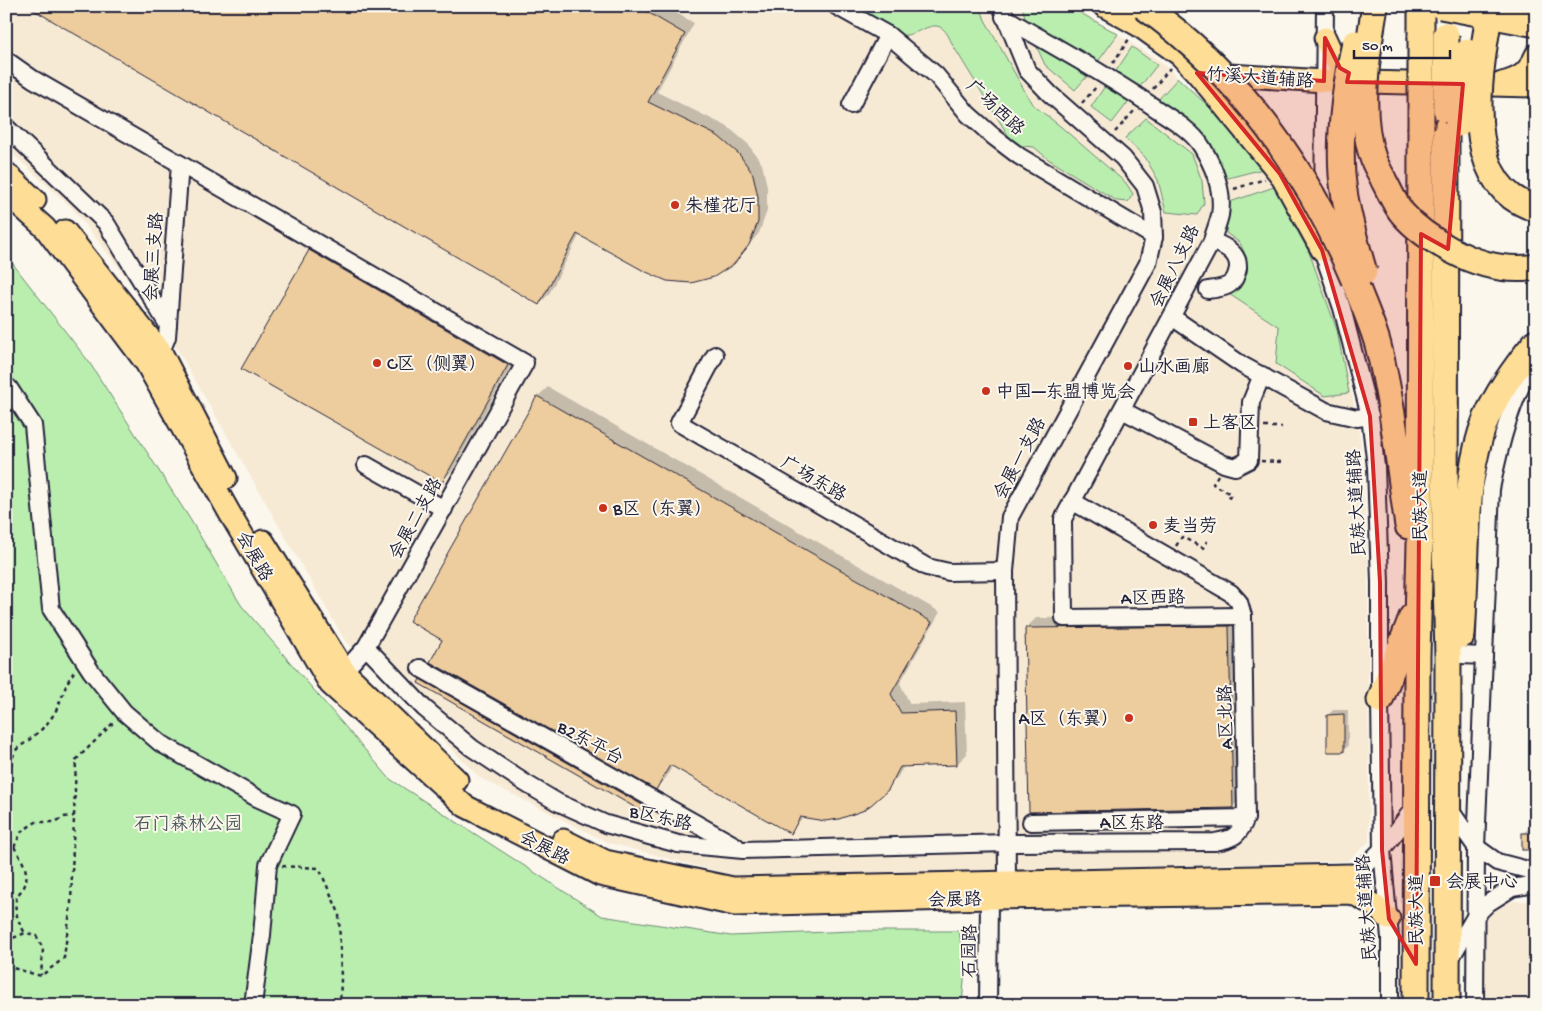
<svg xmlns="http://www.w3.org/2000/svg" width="1542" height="1011" font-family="'Gochi Hand','LXGW WenKai TC',sans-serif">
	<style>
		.built { fill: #f7ead5 }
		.green { fill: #baeeaf; stroke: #6e8875 }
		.shadow { fill: #0003 }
		.building { fill: #edcc9e; stroke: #22223b }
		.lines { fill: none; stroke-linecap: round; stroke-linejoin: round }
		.minor-casing { stroke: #22223b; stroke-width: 20 }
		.major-casing { stroke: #22223b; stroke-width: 25 }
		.highway-casing { stroke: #22223b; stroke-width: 29 }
		.path { stroke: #22223b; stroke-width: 2.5; stroke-dasharray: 4 4; stroke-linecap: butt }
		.minor { stroke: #fbf7ec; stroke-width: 16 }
		.major { stroke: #fedd96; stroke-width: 21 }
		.highway { stroke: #fedd96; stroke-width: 25 }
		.highway-bridge-casing { stroke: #22223b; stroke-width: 29; stroke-linecap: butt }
		.highway-bridge { stroke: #fedd96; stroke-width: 25 }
		.marked { fill: #d62828; fill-opacity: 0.2; stroke: #d62828; stroke-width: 4; stroke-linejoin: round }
		.poi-dot { fill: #c8321e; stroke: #fbf7ec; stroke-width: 2 }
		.labels { text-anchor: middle; stroke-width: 4; stroke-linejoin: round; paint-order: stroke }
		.street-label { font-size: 18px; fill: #22223b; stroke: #fbf7ec }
		.poi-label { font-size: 18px; fill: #22223b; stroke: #fbf7ec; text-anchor: start }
		.park-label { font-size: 18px; fill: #485558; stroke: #fbf7ec }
	</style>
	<rect width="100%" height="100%" fill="#fbf7ec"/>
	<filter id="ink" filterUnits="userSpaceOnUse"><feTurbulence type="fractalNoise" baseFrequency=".02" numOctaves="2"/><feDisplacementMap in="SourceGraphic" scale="10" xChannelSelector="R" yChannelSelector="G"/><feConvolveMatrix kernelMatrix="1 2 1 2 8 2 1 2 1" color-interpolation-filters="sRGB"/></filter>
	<g filter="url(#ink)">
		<g class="built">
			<path d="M6,6H1073L1161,62L1256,154L1313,254L1338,329L1357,418L1361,449L1368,561L1369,842L1348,861L747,879L609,843L480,778L344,639L161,321L72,208L6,148Z"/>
			<path d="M1508,901H1536V1005H1483V933L1487,918L1496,907Z"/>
		</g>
		<g class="green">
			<path d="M853,6H980L985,20L1032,104L1060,126L1126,183L1133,194L1128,202L1117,201L1048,159L1034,147L1022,146L1011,140L952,44C938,7 921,39 898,35C892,34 860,11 853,6Z"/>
			<path d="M1022,6H1068L1118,34L1097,63L1026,21Z"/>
			<path d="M1035,43L1089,74L1075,90L1045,65Z"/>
			<path d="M1132,47L1157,65L1139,88L1116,71Z"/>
			<path d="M1178,78L1239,135L1263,169L1224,179L1155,103Z"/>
			<path d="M1105,86L1129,101L1112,123L1091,107Z"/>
			<path d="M1146,118L1192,154L1202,181L1204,203L1197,215L1166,212L1158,180L1145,157L1125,138Z"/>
			<path d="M1274,187L1309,252L1337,330L1349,393L1325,396L1276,364L1279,327L1229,294L1241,286L1247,273V259L1240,243L1226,233L1227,203Z"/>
			<path d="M6,255L89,362L190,519L241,605L390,779L602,916L731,936L852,931H959L965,968L962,1005H6Z"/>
		</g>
		<g class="shadow">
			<path d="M29,6H664L694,23L657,92L728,127L748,144L762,164L767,186V211L759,233L734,263L580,234L549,294L539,304Z"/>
			<path d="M319,240L517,355L452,471L442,481L310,250Z"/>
			<path d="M548,387L940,612L900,683L910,704L965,702L967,754L957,764L904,766L897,778L871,804L804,816L790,832L673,765L666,778L656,788L444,639L411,620L538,396Z"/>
			<path d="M1239,617L1242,797L1232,807L1026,628L1036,618Z"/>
			<path d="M431,670L653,801L643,811L421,680Z"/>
			<path d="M1333,710H1348V746L1344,751L1328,715Z"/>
			<path d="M1528,829H1536V849L1523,833Z"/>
		</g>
		<g class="building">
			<path d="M27,6H637L685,34L648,102L718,136L739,154L753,174L758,197V222L749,245L734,264L714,277L691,283L667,281L644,271L577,234L539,305Z"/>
			<path d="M309,250L508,365L442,483L241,369Z"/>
			<path d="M537,396L932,622L891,694L901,713L955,711L957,765L900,767L888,790L871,805L862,811L839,819L825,821L800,817L791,834L670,765L656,790L430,662L442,640L409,621Z"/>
			<path d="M1229,626L1233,808L1029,812L1025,628Z"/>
			<path d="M420,679L646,807L643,812L418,683Z"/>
			<path d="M1344,714V752H1327V715Z"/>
			<rect x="1522" y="833" width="14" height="17"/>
		</g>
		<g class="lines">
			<g class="minor-casing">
				<g id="minor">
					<path d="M836,6L888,35"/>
					<path d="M1004,17C1057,48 1111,77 1161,112C1175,121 1193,132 1202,147C1214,167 1224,191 1220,215C1218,224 1214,233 1212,241L1063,519L1064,618L1243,616"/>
					<path d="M6,60L33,79L525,363L366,647L338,678"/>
					<path d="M851,105L888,35L936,75L968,114L994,137L1019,156L1154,237"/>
					<path d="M6,127L106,223L168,325"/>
					<path d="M1323,210L1325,6"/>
					<path d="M1323,240L1322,250L1342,308L1370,416L1376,467L1380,582V700L1382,850L1390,938V1005"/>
					<path d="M1208,290C1215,289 1226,288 1231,283C1235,280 1237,273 1238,268C1239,253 1225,246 1212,241"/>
					<path d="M1172,317L1242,365L1326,411L1357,418L1370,416"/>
					<path d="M161,352L167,337L180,164"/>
					<path d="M715,355L679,423L927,567L949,572L1005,571"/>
					<path d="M6,386L9,388L33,425L51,609L91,671L124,712L160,743L257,798L292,814L268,865L262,935L253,1005"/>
					<path d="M1122,410L1224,464L1235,467L1249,460L1251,402L1262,375"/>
					<path d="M366,465L444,509"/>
					<path d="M366,647L424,708L472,748L525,783L557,802L606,824L678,844L743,850L1007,843L1215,842C1233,839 1239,836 1246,818L1243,616L1239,602L1231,593L1072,501"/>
					<path d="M1461,655L1484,656"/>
					<path d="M420,668L736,846"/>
					<path d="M1448,807L1476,847L1497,862L1536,872"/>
					<path d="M1031,822L1246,818"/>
					<path d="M1350,875C1380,859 1396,831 1416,805"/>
					<path d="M1449,961L1476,915L1488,903L1512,888L1536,884"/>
					<path d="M988,1005L989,898L1007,882L1005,571L1010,517L1148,263L1154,237L1153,212L1145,186L1123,158L1050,94L1027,70L1001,6"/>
					<path d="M1475,1005L1476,847L1491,489C1500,443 1511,400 1535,359"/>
				</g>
			</g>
			<g class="major-casing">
				<g id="major">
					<path d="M1104,6L1138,25L1180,55L1197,73L1280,174L1322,250"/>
					<path d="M1325,38C1333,56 1340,74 1361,78"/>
					<path d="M1197,73L1324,81L1536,86"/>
					<path d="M1502,83C1521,78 1528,73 1536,55"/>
					<path d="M6,173L35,200"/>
					<path d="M6,193L45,228L146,363L229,512L330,684L465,806L600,875L735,905L989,898L1352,893L1374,905L1389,919"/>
					<path d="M65,231L161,352L226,478"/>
					<path d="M263,541L345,672L457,780"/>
					<path d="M563,840L605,861L733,888L1350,875"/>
				</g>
			</g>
			<g class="highway-casing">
				<g id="highway">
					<path d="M1421,37V6"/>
					<path d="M1446,129L1445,544L1448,656L1447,1005"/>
					<path d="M1354,280C1362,302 1372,323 1378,345C1393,404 1399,466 1408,526"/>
					<path d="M1462,635C1464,606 1465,576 1466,547C1468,505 1470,459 1486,419C1498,391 1516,366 1536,342"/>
					<path d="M1380,700L1412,617"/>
					<path d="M1416,1005L1417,656L1420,544L1421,129"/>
				</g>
			</g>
			<g class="path">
				<path d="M1113,63L1129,39"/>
				<path d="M1153,89L1170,68"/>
				<path d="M1082,103L1097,86"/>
				<path d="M1115,132L1135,110"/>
				<path d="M1234,189L1265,179"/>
				<path d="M1264,427H1282"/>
				<path d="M1261,461L1282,462"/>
				<path d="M1218,475L1213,484L1231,494L1227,502"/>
				<path d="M1176,546L1182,537L1203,548L1207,541"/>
				<path d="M6,789C11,782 9,763 15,752C18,746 25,744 30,739C38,733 46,726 52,717C62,703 64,684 74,672"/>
				<path d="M6,845L14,847L22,831L36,822H55L64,817L74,816"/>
				<path d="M14,847C21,858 31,873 24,887C21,891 17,895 16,900C14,913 19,923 25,933"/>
				<path d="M282,866L319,868L339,913L341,979L340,1005"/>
				<path d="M6,941L25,933L36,935L43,949L41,975"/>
				<path d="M6,966L41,976L64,958L71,903L76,760L114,722"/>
			</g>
			<use href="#minor" class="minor"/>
			<use href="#major" class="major"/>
			<use href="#highway" class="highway"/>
			<g class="highway-bridge-casing">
				<g id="highway-bridge">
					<path d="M1143,6C1240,73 1309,173 1354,280"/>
					<path d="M1375,6C1367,53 1357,115 1374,161C1377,168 1381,174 1384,181C1390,192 1395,205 1403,214C1416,229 1434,241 1451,250C1477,264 1507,272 1536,267"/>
					<path d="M1441,6L1536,24"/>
					<path d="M1491,6C1481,58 1462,160 1512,197C1519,202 1528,206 1536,209"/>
					<path d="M1355,43C1345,87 1339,130 1342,175C1345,208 1355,241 1364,272"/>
					<path d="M1446,109V35"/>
					<path d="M1458,124L1467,52"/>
					<path d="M1421,129V37"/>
				</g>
			</g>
			<use href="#highway-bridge" class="highway-bridge"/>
		</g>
	</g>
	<path class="marked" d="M1325,38L1340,68L1349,73L1347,82L1463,84L1448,249L1421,234L1416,964L1389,919L1382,850L1380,582L1370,416L1322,250L1280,174L1197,73L1324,81Z"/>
	<g class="poi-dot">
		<circle cx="675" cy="205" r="5"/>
		<circle cx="377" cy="363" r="5"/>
		<circle cx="1128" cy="366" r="5"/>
		<circle cx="986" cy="391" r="5"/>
		<rect x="1188" y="417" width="10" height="10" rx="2.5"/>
		<circle cx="603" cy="508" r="5"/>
		<circle cx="1153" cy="525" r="5"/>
		<circle cx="1129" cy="718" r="5"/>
		<rect x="1429" y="875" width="12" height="12" rx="2.5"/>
	</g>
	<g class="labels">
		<g class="street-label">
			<text transform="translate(1260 77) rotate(4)" y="6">竹溪大道辅路</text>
			<text transform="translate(996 107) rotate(43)" y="6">广场西路</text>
			<text transform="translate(153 257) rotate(-86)" y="6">会展三支路</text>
			<text transform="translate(1174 266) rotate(-64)" y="6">会展八支路</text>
			<text transform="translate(1019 458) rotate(-62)" y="6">会展一支路</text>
			<text transform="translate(814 478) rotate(30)" y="6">广场东路</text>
			<text transform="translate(1356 503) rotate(-93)" y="6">民族大道辅路</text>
			<text transform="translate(1420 506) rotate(-90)" y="6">民族大道</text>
			<text transform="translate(415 518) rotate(-61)" y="6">会展二支路</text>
			<text transform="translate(255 556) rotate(60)" y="6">会展路</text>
			<text transform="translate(1153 597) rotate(-1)" y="6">A区西路</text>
			<text transform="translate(1225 717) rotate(-91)" y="6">A区北路</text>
			<text transform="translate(591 742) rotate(29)" y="6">B2东平台</text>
			<text transform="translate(661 817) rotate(13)" y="6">B区东路</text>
			<text x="1132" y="828">A区东路</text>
			<text transform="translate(545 847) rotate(27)" y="6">会展路</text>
			<text transform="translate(955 899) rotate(-1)" y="6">会展路</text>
			<text transform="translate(1366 908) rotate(-94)" y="6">民族大道辅路</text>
			<text transform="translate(1416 910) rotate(-90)" y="6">民族大道</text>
			<text transform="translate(969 951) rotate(-89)" y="6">石园路</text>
		</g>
		<g class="poi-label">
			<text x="685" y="211">朱槿花厅</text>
			<text x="387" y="369">C区（侧翼）</text>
			<text x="1138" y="372">山水画廊</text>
			<text x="996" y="397">中国—东盟博览会</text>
			<text x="1203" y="428">上客区</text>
			<text x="613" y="514">B区（东翼）</text>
			<text x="1163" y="531">麦当劳</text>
			<text x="1119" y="724" text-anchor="end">A区（东翼）</text>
			<text x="1446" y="887">会展中心</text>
		</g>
		<g class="park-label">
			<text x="188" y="829">石门森林公园</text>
		</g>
	</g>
	<rect width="1542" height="1011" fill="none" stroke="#fbf7ec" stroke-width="25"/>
	<rect x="12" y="12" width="1517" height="986" fill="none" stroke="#22223b" stroke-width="2" filter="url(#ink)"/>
	<path d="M1354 50v8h96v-8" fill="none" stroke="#22223b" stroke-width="2.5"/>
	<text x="1362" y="50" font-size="15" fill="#22223b" stroke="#fbf7ec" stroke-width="4" paint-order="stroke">50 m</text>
</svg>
